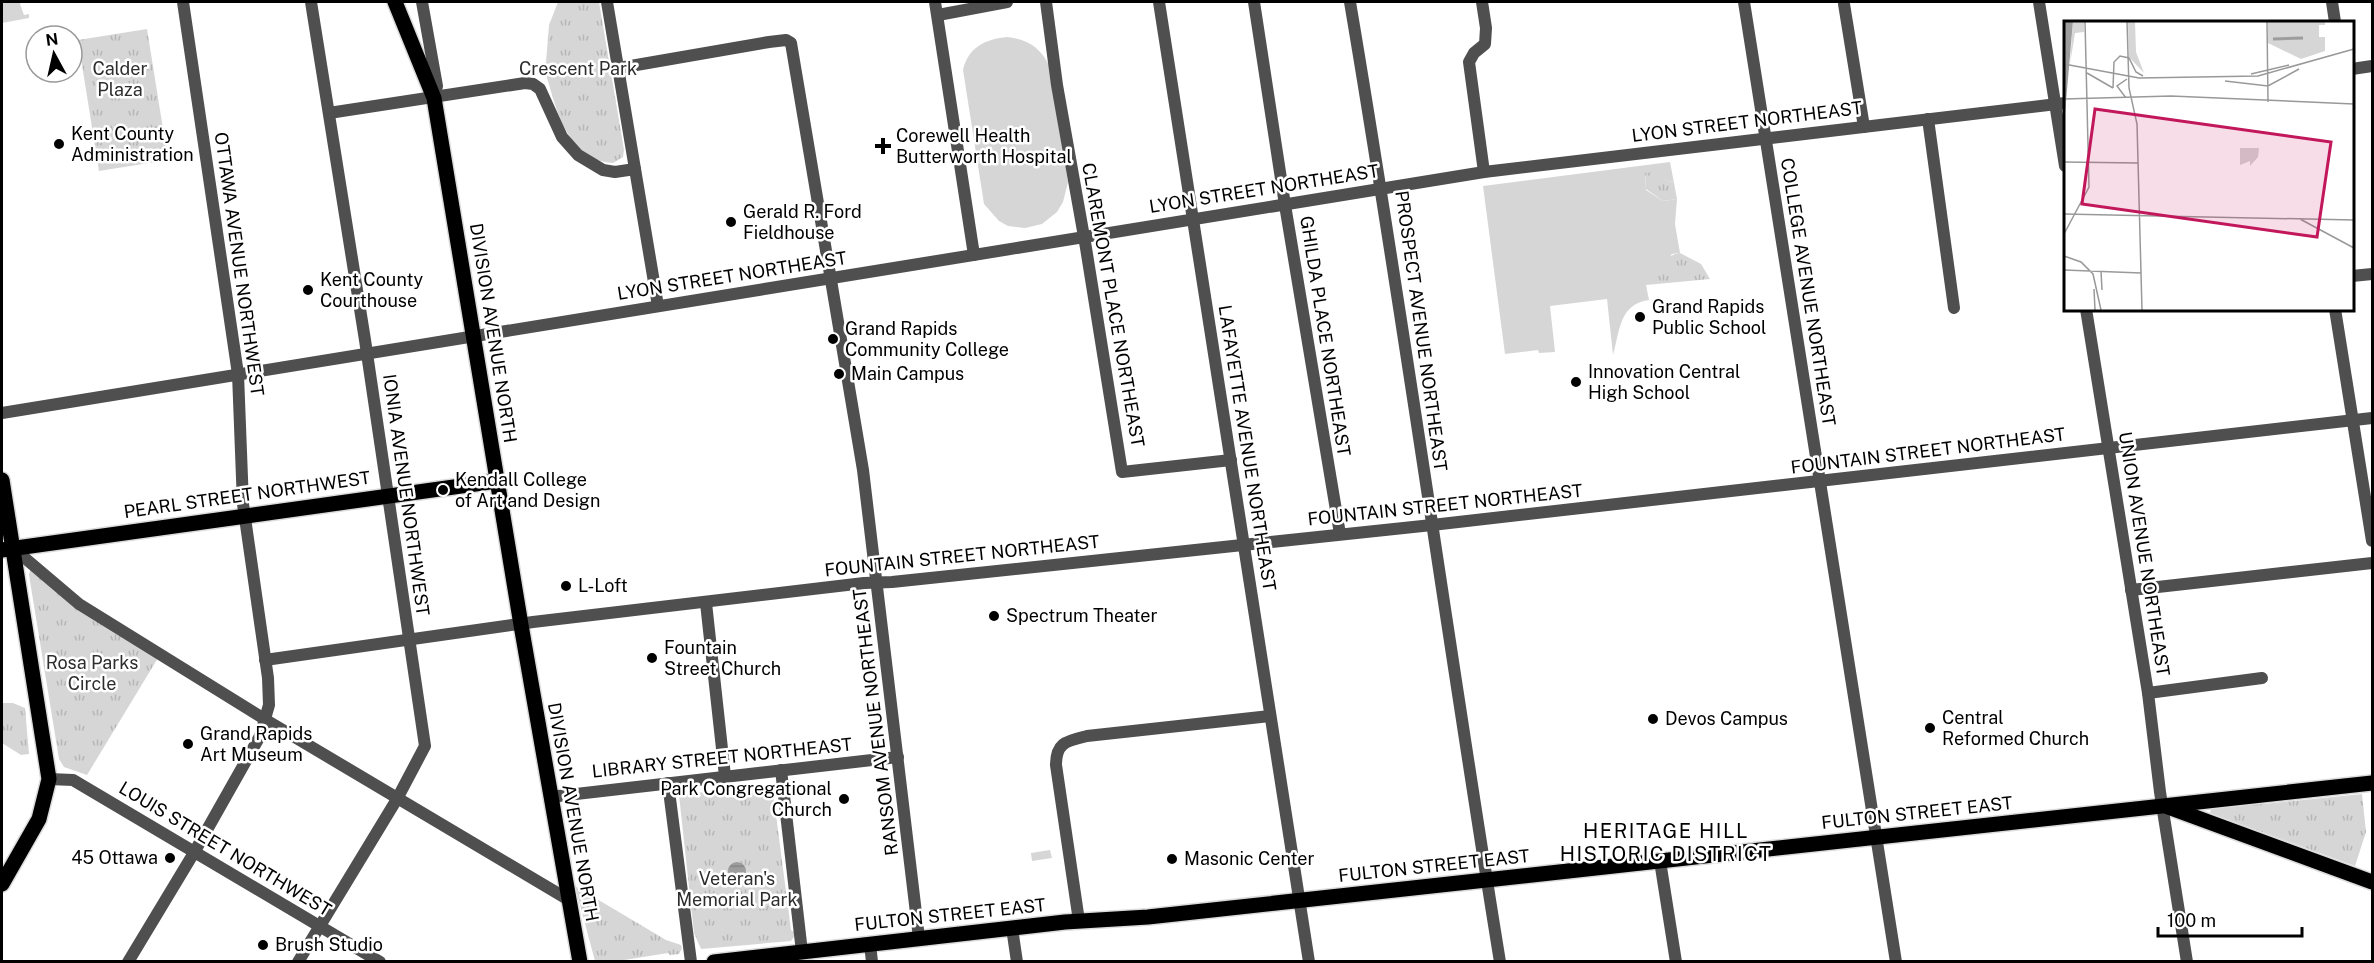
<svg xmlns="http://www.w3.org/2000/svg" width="2374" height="963" font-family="'Public Sans',sans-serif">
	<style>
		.grass { fill: #d6d6d6 }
		.park { fill: url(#park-tufts) }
		.water { fill: url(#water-rules) }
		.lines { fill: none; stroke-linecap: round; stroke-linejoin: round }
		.major-casing { stroke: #dbdbdb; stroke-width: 18 }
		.minor { stroke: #4f4f4f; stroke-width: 12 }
		.major { stroke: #000; stroke-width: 15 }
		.poi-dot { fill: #000; stroke: #fff; stroke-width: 2 }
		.labels { text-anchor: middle; stroke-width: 5; stroke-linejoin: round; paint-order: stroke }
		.park-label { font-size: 18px; fill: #2d2d2d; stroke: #fff }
		.street-label { font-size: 18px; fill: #000; stroke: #fff }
		.poi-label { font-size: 18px; fill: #000; stroke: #fff; text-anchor: start }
		.neighbourhood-label { font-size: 20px; letter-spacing: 1.5px; fill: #000; stroke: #fff }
		.inset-river { fill: none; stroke: #9d9d9d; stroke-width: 3 }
		.inset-road { fill: none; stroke: #999; stroke-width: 1.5 }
		.view { fill: #c2185b; fill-opacity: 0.15; stroke: #c2185b; stroke-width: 3 }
		.inset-edge { fill: none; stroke: #000; stroke-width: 3 }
	</style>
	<defs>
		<pattern id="park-tufts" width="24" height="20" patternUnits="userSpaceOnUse" patternTransform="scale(1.5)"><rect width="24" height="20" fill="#d6d6d6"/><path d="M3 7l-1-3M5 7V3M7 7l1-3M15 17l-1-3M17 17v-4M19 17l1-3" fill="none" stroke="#b6b6b6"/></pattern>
		<pattern id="water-rules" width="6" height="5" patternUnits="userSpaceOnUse" patternTransform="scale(1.5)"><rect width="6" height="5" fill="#9d9d9d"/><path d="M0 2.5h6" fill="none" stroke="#858585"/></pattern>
	</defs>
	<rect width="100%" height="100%" fill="#fff"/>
	<g class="grass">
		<path d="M2,2H22L20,4L24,15L29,14V18L2,23Z"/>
		<path d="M1007,37C1028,39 1041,48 1050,67L1068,182L1063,202L1057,212L1042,224L1025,228L1008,226L999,221L984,204L963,70C968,47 986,39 1007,37Z"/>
		<path d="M1670,162L1674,183L1645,173L1646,190L1663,201L1677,199L1675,224L1680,253L1672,254L1646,285L1649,300C1619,304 1620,331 1613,355L1607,299L1550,306L1555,352L1539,353L1538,350L1505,354L1483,186Z"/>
		<path d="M1050,850L1052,858L1032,861L1031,853Z"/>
	</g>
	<g class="park">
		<path d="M558,2H599L624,150L623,157L613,163C573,161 559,120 550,88C548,80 545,74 544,65L546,62L549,25Z"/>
		<path d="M147,29L168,160L99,171L78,40Z"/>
		<path d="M1662,171L1663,179L1674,183L1677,199L1663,201L1646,189L1645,173Z"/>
		<path d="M1680,253L1701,264L1710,279L1646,285C1654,272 1664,255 1680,253Z"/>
		<path d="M30,570L35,572C73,609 113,631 158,658L87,775L64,767L59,759L29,575Z"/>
		<path d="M2,703H13L25,708L29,754L21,755L2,743Z"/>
		<path d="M772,784L791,930L794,932V937L791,941L701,949L694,933L679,795Z"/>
		<path d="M2362,794L2366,832L2355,866L2210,813L2211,809L2229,804L2262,801L2263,804Z"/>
		<path d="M575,886L666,940L681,945L682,948L679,954L670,955L668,953L618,961H595Z"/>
	</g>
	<circle class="water" cx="737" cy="871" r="9"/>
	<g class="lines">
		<g class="major-casing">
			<g id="major">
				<path d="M395,2L434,98L521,625L580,962"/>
				<path d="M2,480L49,779L39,819L2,884"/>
				<path d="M2,550L497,481"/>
				<path d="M2168,807L2372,882"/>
				<path d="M714,962L1065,922L1148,917L2372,783"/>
			</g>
		</g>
		<g class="minor">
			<path d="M422,2L437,86L434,98"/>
			<path d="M607,2L658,306"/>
			<path d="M935,2L974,255"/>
			<path d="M1046,2L1057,85L1086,248L1122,472L1231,460"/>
			<path d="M1159,2L1309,962"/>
			<path d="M1254,2L1285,205L1340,534"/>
			<path d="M1350,2C1404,321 1448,642 1500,962"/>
			<path d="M1482,2L1486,28L1485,44L1474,53L1469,62L1484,172"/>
			<path d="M1744,2L1896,962"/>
			<path d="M2039,2L2065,166"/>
			<path d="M2332,2L2335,22"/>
			<path d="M1844,4L1864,127"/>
			<path d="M938,15L1007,2"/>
			<path d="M619,68L769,42L786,40L791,43L863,470L919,938"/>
			<path d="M2352,69L2372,66"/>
			<path d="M329,113L525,83L533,84L540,89L562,137L578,155L603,170L615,172L635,169"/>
			<path d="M1928,119L1954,308"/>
			<path d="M2352,276L2372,274"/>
			<path d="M2086,309L2148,693L2160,792L2187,962"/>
			<path d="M2335,309L2372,541"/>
			<path d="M2,413L1484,172L2065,103"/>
			<path d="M13,548L79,604L266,720L569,900"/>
			<path d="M2131,590L2372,563"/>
			<path d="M706,603L725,776"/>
			<path d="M265,660L533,622L864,583L892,582L1432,525L2372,418"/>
			<path d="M2148,693L2262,678"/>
			<path d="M781,770L802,952"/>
			<path d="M49,779L73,780L380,962"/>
			<path d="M668,783L691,962"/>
			<path d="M550,797L898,757"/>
			<path d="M1660,861L1676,962"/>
			<path d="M1079,921L1056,765C1056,742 1067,741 1087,736L1270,716"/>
			<path d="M1012,928L1017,962"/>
			<path d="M870,944L872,962"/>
			<path d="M128,962L195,851L260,736L269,705L268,678L243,504L238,374L183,2"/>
			<path d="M298,962L397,799L425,746L365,340L311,2"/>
		</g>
		<use href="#major" class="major"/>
	</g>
	<g class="poi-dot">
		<circle cx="59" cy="144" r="6"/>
		<path d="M880 137h6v6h6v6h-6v6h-6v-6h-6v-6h6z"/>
		<circle cx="731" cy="222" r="6"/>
		<circle cx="308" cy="290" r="6"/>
		<circle cx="1640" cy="317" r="6"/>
		<circle cx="833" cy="339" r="6"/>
		<circle cx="839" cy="374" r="6"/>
		<circle cx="1576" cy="382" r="6"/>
		<circle cx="443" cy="490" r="6"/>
		<circle cx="566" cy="586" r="6"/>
		<circle cx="994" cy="616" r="6"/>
		<circle cx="652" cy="658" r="6"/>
		<circle cx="1653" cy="719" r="6"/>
		<circle cx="1930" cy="728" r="6"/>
		<circle cx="188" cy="744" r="6"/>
		<circle cx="844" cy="799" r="6"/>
		<circle cx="170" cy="858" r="6"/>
		<circle cx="1172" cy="859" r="6"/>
		<circle cx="263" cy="945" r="6"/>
	</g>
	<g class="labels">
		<g class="park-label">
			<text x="120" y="75">Calder<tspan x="120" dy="21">Plaza</tspan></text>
			<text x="578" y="75">Crescent Park</text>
			<text x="92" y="669">Rosa Parks<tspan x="92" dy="21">Circle</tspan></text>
			<text x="737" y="885">Veteran's<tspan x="737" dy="21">Memorial Park</tspan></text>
		</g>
		<g class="street-label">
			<text transform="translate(1747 122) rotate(-7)" y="6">LYON STREET NORTHEAST</text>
			<text transform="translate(1264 189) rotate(-9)" y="6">LYON STREET NORTHEAST</text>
			<text transform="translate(239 264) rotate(82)" y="6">OTTAWA AVENUE NORTHWEST</text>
			<text transform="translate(732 276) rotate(-9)" y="6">LYON STREET NORTHEAST</text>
			<text transform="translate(1808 292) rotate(81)" y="6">COLLEGE AVENUE NORTHEAST</text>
			<text transform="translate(1113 305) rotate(80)" y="6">CLAREMONT PLACE NORTHEAST</text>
			<text transform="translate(1421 331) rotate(82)" y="6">PROSPECT AVENUE NORTHEAST</text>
			<text transform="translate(493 333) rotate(81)" y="6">DIVISION AVENUE NORTH</text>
			<text transform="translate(1325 336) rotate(81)" y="6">GHILDA PLACE NORTHEAST</text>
			<text transform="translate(1247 448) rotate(81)" y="6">LAFAYETTE AVENUE NORTHEAST</text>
			<text transform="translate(1928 451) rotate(-7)" y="6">FOUNTAIN STREET NORTHEAST</text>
			<text transform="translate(247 495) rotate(-8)" y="6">PEARL STREET NORTHWEST</text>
			<text transform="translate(406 495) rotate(82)" y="6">IONIA AVENUE NORTHWEST</text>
			<text transform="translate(1445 505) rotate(-6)" y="6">FOUNTAIN STREET NORTHEAST</text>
			<text transform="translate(2144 554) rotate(81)" y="6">UNION AVENUE NORTHEAST</text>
			<text transform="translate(962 556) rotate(-6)" y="6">FOUNTAIN STREET NORTHEAST</text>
			<text transform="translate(876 722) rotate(-97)" y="6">RANSOM AVENUE NORTHEAST</text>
			<text transform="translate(722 758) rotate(-6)" y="6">LIBRARY STREET NORTHEAST</text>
			<text transform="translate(573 812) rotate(80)" y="6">DIVISION AVENUE NORTH</text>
			<text transform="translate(1917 813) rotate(-6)" y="6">FULTON STREET EAST</text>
			<text transform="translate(225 849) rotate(31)" y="6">LOUIS STREET NORTHWEST</text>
			<text transform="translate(1434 866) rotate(-6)" y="6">FULTON STREET EAST</text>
			<text transform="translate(950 915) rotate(-6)" y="6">FULTON STREET EAST</text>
		</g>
		<g class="poi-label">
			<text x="71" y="140">Kent County<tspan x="71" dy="21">Administration</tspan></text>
			<text x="896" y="142">Corewell Health<tspan x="896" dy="21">Butterworth Hospital</tspan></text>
			<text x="743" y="218">Gerald R. Ford<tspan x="743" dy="21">Fieldhouse</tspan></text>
			<text x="320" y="286">Kent County<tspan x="320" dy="21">Courthouse</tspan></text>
			<text x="1652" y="313">Grand Rapids<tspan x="1652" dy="21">Public School</tspan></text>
			<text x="845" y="335">Grand Rapids<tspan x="845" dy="21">Community College</tspan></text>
			<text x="1588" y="378">Innovation Central<tspan x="1588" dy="21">High School</tspan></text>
			<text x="851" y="380">Main Campus</text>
			<text x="455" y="486">Kendall College<tspan x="455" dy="21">of Art and Design</tspan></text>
			<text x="578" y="592">L-Loft</text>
			<text x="1006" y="622">Spectrum Theater</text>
			<text x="664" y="654">Fountain<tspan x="664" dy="21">Street Church</tspan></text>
			<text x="1942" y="724">Central<tspan x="1942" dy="21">Reformed Church</tspan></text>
			<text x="1665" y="725">Devos Campus</text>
			<text x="200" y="740">Grand Rapids<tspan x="200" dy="21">Art Museum</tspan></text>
			<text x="832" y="795" text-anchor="end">Park Congregational<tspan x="832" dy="21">Church</tspan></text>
			<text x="158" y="864" text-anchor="end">45 Ottawa</text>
			<text x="1184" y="865">Masonic Center</text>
			<text x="275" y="951">Brush Studio</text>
		</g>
		<g class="neighbourhood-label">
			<text x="1666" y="838">HERITAGE HILL<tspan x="1666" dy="23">HISTORIC DISTRICT</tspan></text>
		</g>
	</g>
	<g transform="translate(2064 21)">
		<rect width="290" height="290" fill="#fff"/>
		<path d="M176,127H195L194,136L186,145V140L176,144Z" fill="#d6d6d6"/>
		<path d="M64,0H71L72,31L80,52L65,36Z" fill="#d6d6d6"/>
		<path d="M9,0H20V11L11,12L6,43ZM204,0H261V4H255V16H261V30L237,38L204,22Z" fill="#d6d6d6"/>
		<path d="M0,0H9L0,104Z" fill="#9d9d9d"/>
		<path class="inset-river" d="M209,18L239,17"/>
		<path class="inset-road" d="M63,0L65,67L73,103L78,289M203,0L204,81M0,43L75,57L194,55L290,28M23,52L49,67M187,53L225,44M161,60L204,65L235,48M49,67L50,41L56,35L65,37L72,51L79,55M62,77L53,65L63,58M0,78L107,75L290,83M0,141L74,142M0,193L290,199M236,198L290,227M0,213L25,166L21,0M0,235L17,241L29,253L37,289M0,249L77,252M37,250L38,269M30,268L31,289"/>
		<path class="view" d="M31,88L267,121L253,216L18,183Z"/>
		<rect width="290" height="290" class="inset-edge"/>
	</g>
	<rect width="2374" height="963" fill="none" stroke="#000000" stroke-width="6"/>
	<g transform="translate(54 54) rotate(352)"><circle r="28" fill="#ffffff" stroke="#999999" stroke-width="1.5"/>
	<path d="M0-4.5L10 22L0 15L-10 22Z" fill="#000000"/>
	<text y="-9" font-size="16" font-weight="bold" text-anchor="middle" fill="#000000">N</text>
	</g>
	<path d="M2158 927v9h144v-9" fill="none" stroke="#000000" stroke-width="3"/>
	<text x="2167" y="927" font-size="18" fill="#000000" stroke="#ffffff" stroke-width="4.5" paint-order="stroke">100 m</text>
</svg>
